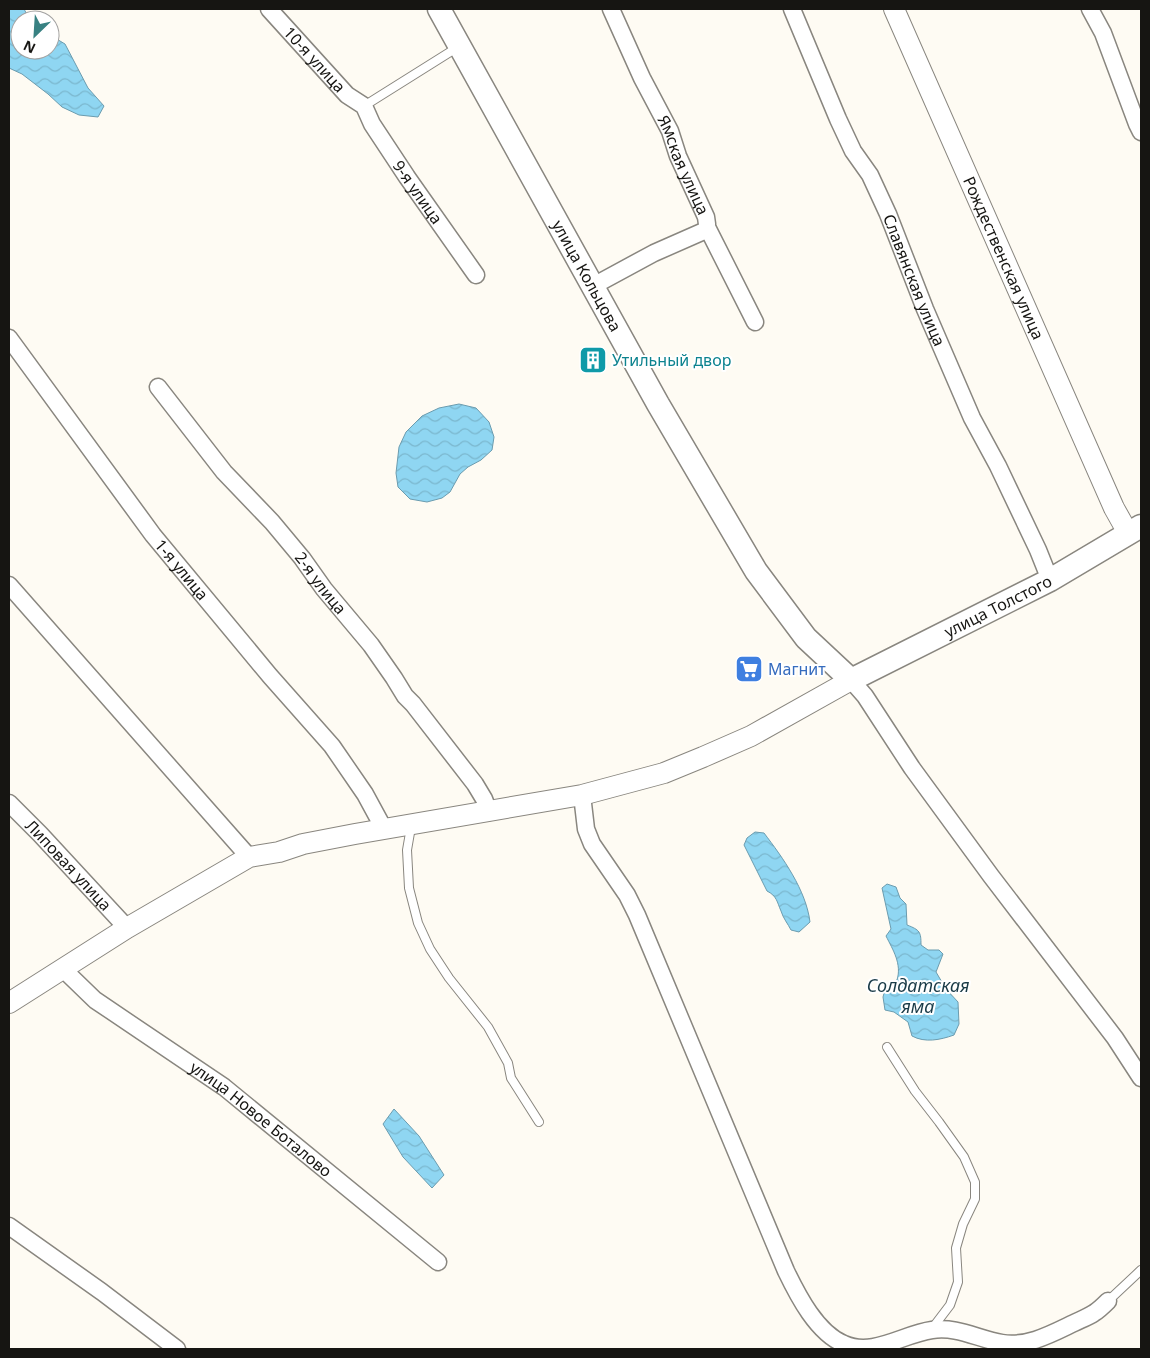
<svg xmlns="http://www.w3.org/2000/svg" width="1150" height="1358" font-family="'Noto Sans',sans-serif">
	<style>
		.water { fill: url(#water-waves); stroke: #6b9caf }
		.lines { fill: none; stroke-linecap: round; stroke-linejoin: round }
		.service-casing { stroke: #89867f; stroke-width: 10 }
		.minor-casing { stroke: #89867f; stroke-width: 19 }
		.tertiary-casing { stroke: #89867f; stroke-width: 22 }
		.secondary-casing { stroke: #89867f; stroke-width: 25 }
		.service { stroke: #fff; stroke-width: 8 }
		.minor { stroke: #fff; stroke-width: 16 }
		.tertiary { stroke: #fff; stroke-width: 20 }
		.secondary { stroke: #fff; stroke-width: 22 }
		.labels { text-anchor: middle; stroke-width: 4; stroke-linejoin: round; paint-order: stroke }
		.street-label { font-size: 16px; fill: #161512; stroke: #fff }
		.culture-label { font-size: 16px; fill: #0d838f; stroke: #fff; text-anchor: start }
		.shop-label { font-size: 16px; fill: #366cbe; stroke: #fff; text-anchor: start }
		.water-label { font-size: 18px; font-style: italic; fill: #1a3b48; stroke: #fff }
	</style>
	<defs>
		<pattern id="water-waves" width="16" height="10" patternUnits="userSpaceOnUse" patternTransform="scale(1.25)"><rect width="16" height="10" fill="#8fd6f2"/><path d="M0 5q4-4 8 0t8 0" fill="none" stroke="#7bb7ce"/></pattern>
	</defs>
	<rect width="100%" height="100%" fill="#fefbf3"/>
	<g class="water">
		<path d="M9,9H24L30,20H20V50H50V35L65,44L88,88L104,106L98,117L79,115L62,107L48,94L22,74L9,68Z"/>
		<path d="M459,404L476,408L489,422L494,437L492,450L481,460L468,467L460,474L450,492L442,498L427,502L410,499L398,487L396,473L399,447L406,432L422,416L439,408Z"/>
		<path d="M755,832L764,833C783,858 806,890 810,922L799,932L791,930C788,924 783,918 781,911C777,902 777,896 767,891L744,845L747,838Z"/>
		<path d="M887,884L896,887L900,898L906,904L907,925C920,930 921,932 921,945L928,950H939L943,954L936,972L946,989L958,1002L959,1024L954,1035C940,1040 925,1043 912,1036L908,1022L894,1012L885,1010L883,997L886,986L897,980C902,964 893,950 886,936L891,929L882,888Z"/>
		<path d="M394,1109L419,1136L444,1175L432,1188L403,1157L383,1124Z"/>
	</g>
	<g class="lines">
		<g class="service-casing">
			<g id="service">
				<path d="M364,106L458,47"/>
				<path d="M411,827L407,850L409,888L418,923L430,949L449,978L488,1027L508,1063L511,1078L539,1122"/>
				<path d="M887,1047L915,1091L939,1122L964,1157L975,1182V1199L963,1224L956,1248L958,1282L950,1305L931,1330"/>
				<path d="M1108,1301L1141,1270"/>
			</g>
		</g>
		<g class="minor-casing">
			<g id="minor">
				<path id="s1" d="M269,9L347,95L364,106L372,124L407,177L476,275"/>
				<path id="s2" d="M611,9L642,78L670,131L678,156L706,217L707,224V227L755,322"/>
				<path id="s3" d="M792,9L838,119L853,151L870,175L888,214L925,309L972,418L998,466L1038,550L1050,580"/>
				<path d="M1090,9L1103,33L1137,124L1141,132"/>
				<path d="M593,286L654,253L704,231L707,227"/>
				<path id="s4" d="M9,338L153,535L270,676L332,746L365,794L384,829"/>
				<path id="s5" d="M158,387L224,472L272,522L302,558L324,589L371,645L394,678L405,696L413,704L475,784L484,799L489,812"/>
				<path d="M9,585L249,857"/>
				<path d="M851,680L865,696L912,768L991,876L1115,1038L1141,1078"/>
				<path d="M582,795L586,829L592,844L627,895L637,915L786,1271C798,1296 817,1333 844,1344C873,1357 903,1334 932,1330C957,1326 978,1339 1002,1343C1028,1347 1051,1334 1074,1323C1080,1320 1088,1317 1094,1313C1099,1310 1104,1305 1108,1301"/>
				<path id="s6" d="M9,803L40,834L127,928"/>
				<path id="s7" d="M63,969L95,1000L224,1087L438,1262"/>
				<path d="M9,1226L102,1292L177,1349"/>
			</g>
		</g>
		<g class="tertiary-casing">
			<g id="tertiary">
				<path id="s8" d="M894,9L1114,508L1128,533"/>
				<path d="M9,1003L127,928L249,857L279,852L303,844L355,834L582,795L664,773L703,757L751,736L851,680"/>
			</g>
		</g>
		<g class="secondary-casing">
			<g id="secondary">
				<path id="s9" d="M439,9L658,404L756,571L806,638L851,680L1050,580L1141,526"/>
			</g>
		</g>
		<use href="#service" class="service"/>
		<use href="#minor" class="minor"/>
		<use href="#tertiary" class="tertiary"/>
		<use href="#secondary" class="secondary"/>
	</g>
	<defs>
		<g id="building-square" transform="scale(1.4375)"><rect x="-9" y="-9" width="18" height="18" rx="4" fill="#0f9aa8" stroke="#fff"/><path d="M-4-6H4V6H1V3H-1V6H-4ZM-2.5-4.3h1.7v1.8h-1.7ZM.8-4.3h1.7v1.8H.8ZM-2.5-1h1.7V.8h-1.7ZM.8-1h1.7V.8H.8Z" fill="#fff"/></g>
		<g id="supermarket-square" transform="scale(1.4375)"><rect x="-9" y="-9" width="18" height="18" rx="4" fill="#3f7fe0" stroke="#fff"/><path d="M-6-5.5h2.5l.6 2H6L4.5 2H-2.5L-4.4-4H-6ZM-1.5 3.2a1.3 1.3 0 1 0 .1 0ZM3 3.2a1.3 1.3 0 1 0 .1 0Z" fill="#fff"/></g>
	</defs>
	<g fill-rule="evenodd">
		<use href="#building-square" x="593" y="360"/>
		<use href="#supermarket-square" x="749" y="669"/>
	</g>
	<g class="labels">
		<g class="street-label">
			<text dy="6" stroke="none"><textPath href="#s1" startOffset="68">10-я улица</textPath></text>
			<text dy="6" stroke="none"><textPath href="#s2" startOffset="172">Ямская улица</textPath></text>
			<text dy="6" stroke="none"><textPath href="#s1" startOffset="238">9-я улица</textPath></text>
			<text dy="6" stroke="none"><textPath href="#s8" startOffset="272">Рождественская улица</textPath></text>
			<text dy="6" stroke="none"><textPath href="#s9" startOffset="305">улица Кольцова</textPath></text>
			<text dy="6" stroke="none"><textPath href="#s3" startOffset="298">Славянская улица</textPath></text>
			<text dy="6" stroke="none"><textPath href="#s4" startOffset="289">1-я улица</textPath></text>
			<text dy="6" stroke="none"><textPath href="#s5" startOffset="255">2-я улица</textPath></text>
			<text dy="6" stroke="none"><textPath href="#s9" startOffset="955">улица Толстого</textPath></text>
			<text dy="6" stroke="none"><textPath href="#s6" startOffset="86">Липовая улица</textPath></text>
			<text dy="6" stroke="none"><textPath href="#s7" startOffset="249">улица Новое Боталово</textPath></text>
		</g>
		<g class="culture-label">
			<text x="612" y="366">Утильный двор</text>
		</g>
		<g class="shop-label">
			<text x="768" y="675">Магнит</text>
		</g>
		<g class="water-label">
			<text x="918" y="992">Солдатская<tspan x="918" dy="21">яма</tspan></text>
		</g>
	</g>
	<rect width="1150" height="1358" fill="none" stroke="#161512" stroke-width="20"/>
	<g transform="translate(35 35) rotate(205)"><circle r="24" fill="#ffffff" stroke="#a2a1a0"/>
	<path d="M0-4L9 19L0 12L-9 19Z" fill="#388182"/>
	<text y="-8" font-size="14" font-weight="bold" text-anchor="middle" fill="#161512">N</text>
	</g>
</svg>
